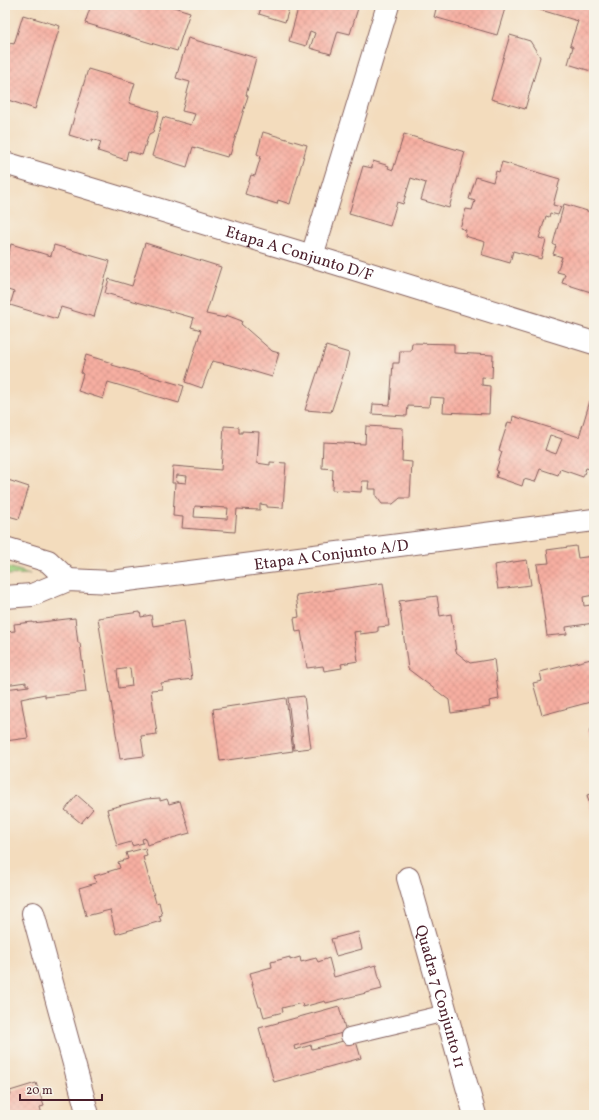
<svg xmlns="http://www.w3.org/2000/svg" width="599" height="1120" font-family="Vollkorn,serif">
	<style>
		.green { fill: #9dce7d; stroke: #747654 }
		.building { fill: url(#building-cross-hatch); fill-rule: evenodd }
		.lines { fill: none; stroke-linecap: round; stroke-linejoin: round }
		.service-casing { stroke: #85615e; stroke-width: 18 }
		.minor-casing { stroke: #85615e; stroke-width: 24 }
		.service { stroke: #fff; stroke-width: 16 }
		.minor { stroke: #fff; stroke-width: 22 }
		.labels { text-anchor: middle; stroke-width: 3; stroke-linejoin: round; paint-order: stroke }
		.street-label { font-size: 16px; fill: #4a1f2b; stroke: #f7f3e8 }
	</style>
	<defs>
		<pattern id="building-cross-hatch" width="8" height="8" patternUnits="userSpaceOnUse"><rect width="8" height="8" fill="#f7afa1"/><path d="M0 0l8 8M0 8l8-8" fill="none" stroke="#d5968b"/></pattern>
	</defs>
	<rect width="100%" height="100%" fill="#f7f3e8"/>
	<filter id="ink" filterUnits="userSpaceOnUse"><feTurbulence type="fractalNoise" baseFrequency=".025" numOctaves="2"/><feDisplacementMap in="SourceGraphic" scale="8" xChannelSelector="R" yChannelSelector="G"/><feConvolveMatrix kernelMatrix="1 2 1 2 8 2 1 2 1" color-interpolation-filters="sRGB"/></filter>
	<filter id="wash" filterUnits="userSpaceOnUse"><feTurbulence type="fractalNoise" baseFrequency=".012" numOctaves="4" result="noise"/><feDisplacementMap in="SourceGraphic" scale="16" xChannelSelector="R" yChannelSelector="G"/><feGaussianBlur stdDeviation="0.9" result="paint"/><feColorMatrix in="noise" values="0 0 0 0 0 0 0 0 0 0 0 0 0 0 0 0 0 1.4 0 .05"/><feComposite in="paint" operator="in"/></filter>
	<g filter="url(#wash)">
		<rect width="100%" height="100%" fill="#f3dcbd"/>
		<path class="green" d="M5,566L30,574L5,575Z"/>
		<g id="blocks">
			<g class="building">
				<path d="M91,5H167L190,12L177,51L85,23Z"/>
				<path d="M262,5H290L285,22L259,14Z"/>
				<path d="M299,5H359L350,34L338,31L331,54L310,48L315,33L310,31L306,46L289,41Z"/>
				<path d="M437,5H506L497,35L434,17Z"/>
				<path d="M524,5H594V72L568,64L573,47L570,45L578,21Z"/>
				<path d="M23,15L60,26L35,109L5,99V42L14,44Z"/>
				<path d="M510,35L530,41L540,57L525,109L491,99Z"/>
				<path d="M188,38L256,58L246,95L248,96L230,155L228,154L227,157L193,147L187,167L152,156L163,117L191,125L195,114L182,111L190,82L176,78Z"/>
				<path d="M88,69L135,83L129,103L159,112L153,132L149,134L142,155L128,151L126,160L98,151L101,142L92,139V142L69,135Z"/>
				<path d="M263,132L307,145L290,204L278,200L277,204L245,194L251,175L255,176L261,156L257,154Z"/>
				<path d="M404,134L465,152L449,208L421,200L426,183L411,178L403,204L397,202L390,226L349,214L363,166L372,168L373,161L389,166L388,168L393,170Z"/>
				<path d="M502,162L560,179L553,205L561,207L558,215L550,213L549,217L546,216L539,238L546,240L541,259L513,251L510,263L483,255L482,254L485,242L465,236L466,230L460,228L466,209L472,210L475,201L469,199L476,177L493,182L496,171L499,172Z"/>
				<path d="M564,204L594,213V293L562,283L565,274L557,272L562,257L553,254L556,246L553,244Z"/>
				<path d="M145,243L221,267L206,314L225,318L226,315L242,321L241,324L272,351L279,353L272,377L235,366L212,361L202,388L185,382L201,330L191,327L194,318L105,293L109,279L132,286Z"/>
				<path d="M11,244L51,256L54,245L110,261L94,317L61,307L57,319L10,305L14,292L5,289V267Z"/>
				<path d="M412,343L454,344V353L493,355L492,378L482,377V385L490,386L489,414L443,412L444,398L430,397L429,407L408,406L407,416L372,414L373,404L390,405L393,363H399L400,351H411Z"/>
				<path d="M326,346L349,353L344,373L331,412L305,410Z"/>
				<path d="M86,355L112,363V365L184,386L179,403L108,382L103,399L78,391L83,374L81,373Z"/>
				<path d="M590,401L594,402V470L586,468L583,477L560,469L558,475L540,469L535,482L524,479L522,486L496,477L498,471L496,470L502,452L499,450L508,422L512,423L513,416L579,437ZM550,435L562,439L556,454L545,450Z"/>
				<path d="M224,426L239,427V433H242V431L259,432L257,463L270,465V462L286,463L283,508L267,507V505L260,504V510L237,509L235,532L182,528L183,517L173,516L175,483H172L173,466L221,470ZM177,475L187,476L186,483L176,482ZM195,506L228,508L227,519L194,517Z"/>
				<path d="M366,426L403,428L402,461L412,462L410,498H400L393,504H382L376,496V489H368L369,481H362L361,492L332,490L333,469L322,468L323,442L365,444Z"/>
				<path d="M5,479L29,487L19,519L5,515Z"/>
				<path d="M576,546L578,558L593,556L594,595L583,597L584,606L591,605L594,623L566,627L567,634L547,636L537,564L549,563L547,550Z"/>
				<path d="M527,560L531,585L498,589L494,565Z"/>
				<path d="M383,583L389,626L378,627V631L376,632L360,634V631L354,632L358,661L341,664L342,668L324,671L323,666L307,668L301,631L296,632L294,618L299,617L296,595Z"/>
				<path d="M437,596L440,616L451,614L456,652L470,663L494,659L499,699L489,701L490,707L451,713L449,700L408,669L399,601Z"/>
				<path d="M140,612L141,617L151,615L153,626L184,621L192,679L161,683L162,689L151,690L157,734L141,736L144,756L120,759L98,618ZM130,668L132,686L119,688L117,670Z"/>
				<path d="M75,618L78,643H80L86,692L45,697V694L21,699L28,738L5,741V689L29,686V685H26V682L5,685V632L15,631L14,624L33,622V623Z"/>
				<path d="M591,659L593,667H594V701L542,715L533,683L542,681L540,672Z"/>
				<path d="M304,696L311,748L294,750L288,698Z"/>
				<path d="M286,698L293,751L220,761L213,709Z"/>
				<path d="M594,728V745L589,730Z"/>
				<path d="M594,793V813H592L587,795Z"/>
				<path d="M77,795L93,809L81,823L65,810Z"/>
				<path d="M160,798V801L167,799L169,804L180,801L190,833L147,845L145,838L142,839L143,843L132,846L131,842L117,846L107,809L146,799Z"/>
				<path d="M145,848L147,856L143,857L156,903L159,902L162,915L159,916L161,921L116,934L110,910L86,916L79,888L96,883L94,876L120,868L118,862L128,859L126,853Z"/>
				<path d="M358,932L362,949L336,956L331,939Z"/>
				<path d="M290,957V960L300,957L301,962L316,958L318,962L329,958L334,977L376,965L382,989L326,1003L325,1001L303,1007L302,1003L282,1008L283,1012L264,1017L261,1007H259L252,984H253L250,973L272,967L271,962Z"/>
				<path d="M339,1006L346,1032L294,1046L295,1050L311,1045L312,1049L355,1038L361,1058L274,1082L259,1028Z"/>
				<path d="M36,1083L44,1106L40,1107L42,1115H5V1096L11,1095L10,1091Z"/>
			</g>
		</g>
	</g>
	<g filter="url(#ink)">
		<use href="#blocks" fill-opacity="0" stroke="#85615e" stroke-width="1"/>
		<g class="lines">
			<g class="service-casing">
				<path id="service" d="M349,1036L446,1013"/>
			</g>
			<g class="minor-casing">
				<g id="minor">
					<path id="s1" d="M5,163L312,256L594,343"/>
					<path d="M312,256L388,5"/>
					<path d="M5,548L48,561L68,580"/>
					<path id="s2" d="M5,597L32,595L68,580L112,582L594,520"/>
					<path id="s3" d="M408,878L475,1115"/>
					<path d="M33,913L88,1115"/>
				</g>
			</g>
			<use href="#service" class="service"/>
			<use href="#minor" class="minor"/>
		</g>
	</g>
	<g class="labels">
		<g class="street-label">
			<text dy="6" stroke="none"><textPath href="#s1" startOffset="308">Etapa A Conjunto D/F</textPath></text>
			<text dy="6" stroke="none"><textPath href="#s2" startOffset="331">Etapa A Conjunto A/D</textPath></text>
			<text dy="6" stroke="none"><textPath href="#s3" startOffset="123">Quadra 7 Conjunto 11</textPath></text>
		</g>
	</g>
	<rect width="599" height="1120" fill="none" stroke="#f7f3e8" stroke-width="20"/>
	<path d="M20 1094v6h82v-6" fill="none" stroke="#4a1f2b" stroke-width="2"/>
	<text x="26" y="1094" font-size="12" fill="#4a1f2b" stroke="#f7f3e8" stroke-width="3" paint-order="stroke">20 m</text>
</svg>
